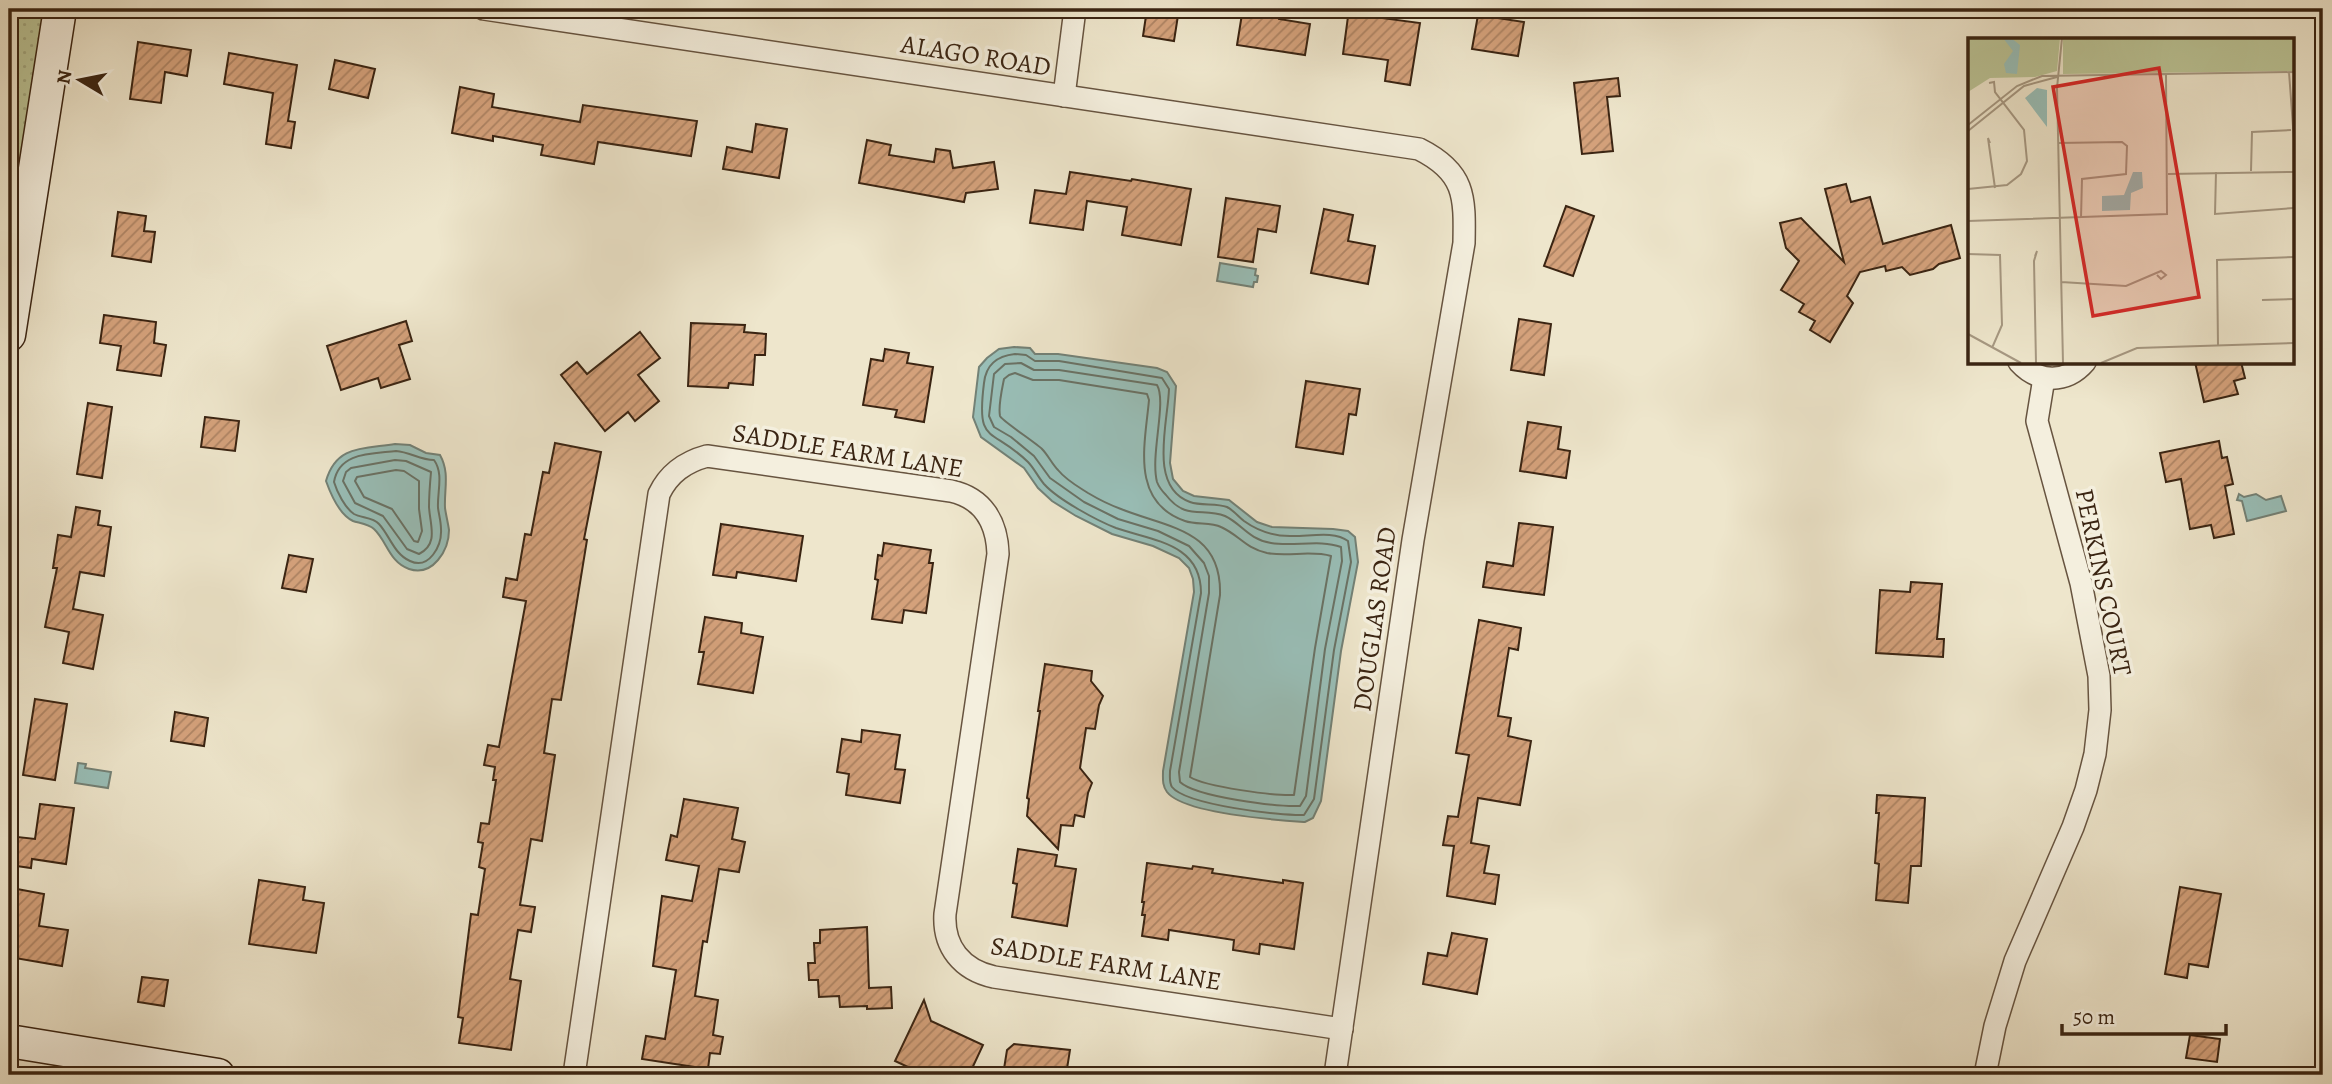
<svg xmlns="http://www.w3.org/2000/svg" width="2332" height="1084" font-family="Alegreya,serif">
	<style>
		.green { fill: url(#green-dots); stroke: #7a7454; stroke-width: 2 }
		.water { fill: #99bfb8; stroke: #738176; stroke-width: 2 }
		.lines { fill: none; stroke-linecap: round; stroke-linejoin: round }
		.shore { stroke: #6a7265; stroke-width: 2 }
		.building { fill: url(#building-hatch); stroke: #3a2412; stroke-width: 2 }
		.street-casing { stroke: #675440; stroke-width: 24 }
		.secondary-casing { stroke: #3a2412; stroke-width: 35 }
		.street { stroke: #f4efde; stroke-width: 21 }
		.secondary { stroke: #f4efde; stroke-width: 32 }
		.labels { text-anchor: middle; stroke-width: 7; stroke-linejoin: round; paint-order: stroke }
		.street-label { font-size: 26px; fill: #3a2412; stroke: #f4efde }
		.inset-road { fill: none; stroke: #a69882; stroke-width: 2 }
		.view { fill: #d62828; fill-opacity: 0.15; stroke: #d62828; stroke-width: 3.5 }
		.inset-edge { fill: none; stroke: #3a2412; stroke-width: 3.5 }
	</style>
	<defs>
		<pattern id="green-dots" width="8" height="8" patternUnits="userSpaceOnUse" patternTransform="scale(1.75)"><rect width="8" height="8" fill="#bbc496"/><path d="M2 2h.1M6 6h.1" fill="none" stroke="#a2a880" stroke-width="1.8" stroke-linecap="round"/></pattern>
		<pattern id="building-hatch" width="6" height="6" patternUnits="userSpaceOnUse" patternTransform="scale(1.75)"><rect width="6" height="6" fill="#d4a17b"/><path d="M-1 1l2-2M0 6l6-6M5 7l2-2" fill="none" stroke="#ad8363"/></pattern>
	</defs>
	<rect width="100%" height="100%" fill="#eee6cc"/>
	<filter id="stains"><feTurbulence type="fractalNoise" baseFrequency=".00286" numOctaves="4"/><feColorMatrix values="0 0 0 0 .2 0 0 0 0 .09 0 0 0 0 .02 0 0 0 .5 -.17"/></filter>
	<radialGradient id="worn" r=".72"><stop offset=".6" stop-color="#630" stop-opacity="0"/><stop offset="1" stop-color="#630" stop-opacity=".3"/></radialGradient>
	<path class="green" d="M9,9H48L9,253Z"/>
	<g class="water">
		<path d="M1220,263L1256,269L1255,275L1258,276L1257,282H1254L1253,287L1217,281Z"/>
		<path d="M1014,347L1030,348L1035,354H1058L1157,368L1167,372L1176,386L1170,463L1173,479L1183,491L1194,496L1229,500L1257,522L1272,527L1333,529L1348,531L1355,537L1358,562L1341,651L1321,801L1313,818L1305,822C1276,820 1184,814 1167,792C1162,785 1163,779 1163,771L1194,592L1193,579L1189,568L1179,558L1153,546L1112,534L1076,516L1052,501L1038,488L1024,468L981,437L973,417L979,367L987,358L999,349Z"/>
		<path d="M395,444L410,445L426,453L440,455C450,473 444,489 445,508C446,515 448,523 449,530C449,550 433,577 409,569C389,562 387,541 374,529C369,524 359,523 353,521C340,515 331,495 326,481C336,445 363,449 395,444Z"/>
		<path d="M2239,494L2244,497L2256,494L2266,500L2281,496L2286,511L2247,521L2242,501L2237,500Z"/>
		<path d="M78,763L86,764L85,768L111,772L108,788L75,783Z"/>
	</g>
	<g class="lines">
		<g class="shore">
			<path d="M1015,354L1026,355L1035,361H1059L1162,378L1169,389C1168,423 1148,487 1190,502C1201,506 1216,503 1227,507C1233,510 1239,517 1244,521C1258,531 1273,536 1290,536C1307,537 1334,530 1348,541L1351,562L1334,650L1314,799L1304,815C1281,816 1186,805 1172,787C1169,782 1170,777 1170,771L1201,593C1201,543 1153,541 1116,528C1103,523 1090,516 1078,509C1066,502 1053,494 1044,484C1038,477 1034,468 1028,462C991,426 976,446 984,383C986,364 997,356 1015,354Z"/>
			<path d="M1021,363L1034,370H1059L1157,385C1167,402 1150,455 1157,482C1159,487 1162,491 1166,495C1186,521 1203,507 1225,516C1242,524 1248,539 1271,543C1293,547 1320,539 1341,547L1342,561L1325,649L1306,796L1300,806C1277,807 1196,797 1180,782L1179,772L1209,593V576L1204,563L1189,546L1158,531L1118,519L1084,502L1050,478L1034,456L1011,437L994,427L989,416L994,374L1005,364Z"/>
			<path d="M1015,373L1033,380H1059L1147,394L1149,400C1145,444 1130,502 1185,521C1196,525 1211,522 1221,527C1239,535 1245,548 1267,553C1288,557 1311,550 1331,556L1315,648L1294,795C1275,796 1206,787 1190,777L1220,595C1222,529 1168,528 1121,509C1110,505 1098,499 1088,493C1077,486 1066,480 1058,470C1052,464 1048,455 1042,449C1036,443 1001,420 1000,416C998,406 1002,389 1004,379L1009,375Z"/>
			<path d="M396,451C410,452 420,460 434,460C444,474 437,492 438,508C439,515 441,522 441,529C442,546 429,570 410,561C394,554 390,536 379,524C373,517 361,518 354,514C345,508 337,492 334,482C339,452 371,454 396,451Z"/>
			<path d="M395,460L406,461L431,472C430,483 429,496 429,507C430,525 439,544 419,554L407,549L383,516L355,503L343,481L346,472L351,468Z"/>
			<path d="M396,470L404,471L419,481V509L422,531L418,542L414,541L392,509L364,497L355,481L357,477Z"/>
		</g>
	</g>
	<g class="building">
		<path d="M1147,9H1179L1174,41L1143,36Z"/>
		<path d="M1263,9H1280L1279,19L1310,24L1305,55L1237,45L1242,14L1262,17Z"/>
		<path d="M1349,9H1375L1374,17L1420,23L1410,85L1385,81L1388,60L1343,54Z"/>
		<path d="M1478,15L1524,22L1518,56L1472,49Z"/>
		<path d="M138,42L191,50L187,76L165,72L161,103L130,99Z"/>
		<path d="M229,53L297,65L288,121L295,122L291,148L266,144L273,93L224,84Z"/>
		<path d="M335,60L375,69L368,98L329,89Z"/>
		<path d="M1618,78L1620,96L1607,97L1613,151L1582,154L1574,83Z"/>
		<path d="M460,87L494,94L492,107L580,122L583,105L697,121L691,156L598,142L594,164L541,155L543,145L493,136V141L452,133Z"/>
		<path d="M756,124L787,129L779,178L723,169L727,147L752,152Z"/>
		<path d="M867,140L891,145L889,155L934,162L936,149L950,151L953,168L994,162L998,189L966,193L964,202L859,183Z"/>
		<path d="M1070,172L1131,181L1132,179L1191,189L1181,245L1122,235L1127,207L1087,201L1083,230L1030,223L1035,190L1066,194Z"/>
		<path d="M1846,184L1851,202L1870,197L1883,244L1951,225L1960,258L1939,264L1933,269L1910,275L1902,267L1886,271L1885,266L1860,272L1847,296L1853,303L1830,342L1810,330L1815,321L1799,312L1804,304L1781,290L1799,261L1786,248L1780,223L1801,218L1844,262L1825,189Z"/>
		<path d="M1226,198L1280,206L1276,232L1258,229L1253,262L1218,257Z"/>
		<path d="M1566,206L1594,216L1573,276L1544,266Z"/>
		<path d="M1324,209L1353,215L1348,241L1375,246L1368,284L1311,273Z"/>
		<path d="M118,212L146,216L144,231L155,232L151,262L112,256Z"/>
		<path d="M104,315L156,322L154,343L166,345L161,376L117,370L121,346L100,343Z"/>
		<path d="M1519,319L1551,324L1544,375L1511,370Z"/>
		<path d="M406,321L412,341L399,345L410,379L381,388L378,378L341,390L327,346Z"/>
		<path d="M691,323L745,325L744,332L766,334L765,355H755L753,385L729,383L728,388L688,386Z"/>
		<path d="M640,332L660,358L638,375L659,401L635,421L628,412L605,431L561,375L577,362L587,374Z"/>
		<path d="M885,349L909,353L907,363L933,367L924,422L895,417L897,410L863,405L871,359L883,361Z"/>
		<path d="M2195,362H2241L2245,378L2234,381L2238,394L2204,402Z"/>
		<path d="M1306,381L1360,389L1356,415L1349,414L1343,454L1296,447Z"/>
		<path d="M88,403L112,407L102,478L77,474Z"/>
		<path d="M205,417L239,421L235,451L201,447Z"/>
		<path d="M1528,422L1561,427L1558,449L1570,451L1566,478L1520,471Z"/>
		<path d="M2219,441L2222,458L2227,457L2233,484L2225,486L2234,534L2214,538L2211,525L2190,529L2181,479L2166,482L2160,453Z"/>
		<path d="M555,443L601,452L584,539L587,540L561,700L552,699L544,753L555,755L542,841L531,839L520,905L535,907L531,932L518,930L510,979L521,981L511,1050L459,1043L463,1018L458,1017L471,914L478,915L485,869L479,867L483,843L478,842L481,823L489,824L496,780H493L495,767L484,765L488,745L499,747L526,601L503,597L506,578L517,580L525,534L531,535L543,472L549,473Z"/>
		<path d="M76,507L100,511L98,525L111,527L104,576L80,572L73,609L103,615L93,669L63,663L69,632L45,627L57,568H53L58,535L71,537Z"/>
		<path d="M1519,523L1553,527L1544,595L1483,587L1487,562L1513,566Z"/>
		<path d="M721,524L803,536L796,581L737,572L736,578L713,575Z"/>
		<path d="M884,543L931,550L929,563H933L926,613L904,610L902,623L872,619L878,580L875,579L878,555L882,556Z"/>
		<path d="M289,555L313,559L306,592L282,588Z"/>
		<path d="M1911,582L1942,584L1937,639H1944L1943,657L1876,653L1880,590L1910,592Z"/>
		<path d="M705,617L742,623L741,633L763,637L753,693L698,684L704,652H699Z"/>
		<path d="M1479,620L1521,628L1518,650L1509,648L1498,716L1511,718L1508,736L1531,741L1520,805L1478,798L1471,843L1489,846L1484,873L1499,875L1495,904L1447,896L1454,846L1443,845L1448,816L1458,817L1469,755L1456,753Z"/>
		<path d="M1045,664L1092,671L1091,681L1103,696L1099,705L1095,729L1086,728L1080,768L1092,783L1088,793L1084,817L1075,815L1073,826L1061,825L1058,849L1027,816L1029,799L1027,798L1040,711H1038Z"/>
		<path d="M35,699L67,704L55,780L23,775Z"/>
		<path d="M175,712L208,718L204,746L171,741Z"/>
		<path d="M862,730L900,735L895,769L905,770L900,803L846,795L849,774L837,772L842,739L861,742Z"/>
		<path d="M1877,795L1925,798L1921,866H1911L1908,903L1876,900L1879,864L1875,863L1879,813H1876Z"/>
		<path d="M684,799L738,808L732,839L745,842L739,872L719,869L707,942L703,941L695,996L718,1000L713,1035L723,1037L720,1054L710,1053L708,1069L642,1059L646,1036L665,1039L676,970L653,966L662,896L692,901L699,866L666,860L671,835L677,837Z"/>
		<path d="M40,804L74,808L66,864L32,859L31,868L9,865V836L35,839Z"/>
		<path d="M1018,849L1057,855L1055,866L1076,869L1067,926L1012,917L1017,884L1013,883Z"/>
		<path d="M1147,863L1192,869L1193,866L1213,869L1212,873L1283,883V880L1303,883L1294,949L1260,944L1259,954L1233,950L1234,940L1169,930L1168,940L1142,936L1145,915H1142L1144,902H1142Z"/>
		<path d="M259,880L305,887L303,900L324,903L316,953L249,944Z"/>
		<path d="M2180,887L2221,894L2208,967L2189,964L2187,978L2165,974Z"/>
		<path d="M17,889L44,894L39,926L68,930L62,966L9,957V907L13,908Z"/>
		<path d="M867,927L869,988L891,987L892,1008L867,1009V1006L840,1007L839,996L819,997L818,980H809L808,963H815L814,943H820V930Z"/>
		<path d="M1452,933L1487,939L1477,994L1423,984L1428,953L1447,956Z"/>
		<path d="M142,977L168,980L164,1006L138,1002Z"/>
		<path d="M924,1000L931,1021L983,1045L969,1075H917L909,1072L908,1067L895,1061Z"/>
		<path d="M2190,1035L2220,1039L2217,1062L2186,1058Z"/>
		<path d="M1014,1044L1070,1050L1066,1075H1003L1007,1050Z"/>
	</g>
	<g class="lines">
		<g class="street-casing">
			<g id="street">
				<path d="M484,9L1419,149C1465,172 1465,196 1464,243L1413,540L1335,1075"/>
				<path d="M1064,96L1075,9"/>
				<path d="M2019,362C2038,383 2066,384 2085,362"/>
				<path d="M574,1075L659,494C669,473 685,462 707,456L951,491C983,498 997,522 998,554L945,914C943,947 962,970 994,977L1342,1029"/>
				<path d="M1985,1075L1995,1026L2015,961L2073,827L2086,790L2095,754L2100,710L2099,676L2081,583L2037,421L2044,378"/>
			</g>
		</g>
		<g class="secondary-casing">
			<g id="secondary">
				<path d="M9,335L60,9"/>
				<path d="M9,1041L218,1075"/>
			</g>
		</g>
		<use href="#street" class="street"/>
		<use href="#secondary" class="secondary"/>
	</g>
	<g class="labels">
		<g class="street-label">
			<text transform="translate(976 55) rotate(9)" y="9">ALAGO ROAD</text>
			<text transform="translate(848 450) rotate(9)" y="9">SADDLE FARM LANE</text>
			<text transform="translate(2104 582) rotate(78)" y="9">PERKINS COURT</text>
			<text transform="translate(1374 619) rotate(-82)" y="9">DOUGLAS ROAD</text>
			<text transform="translate(1106 963) rotate(9)" y="9">SADDLE FARM LANE</text>
		</g>
	</g>
	<g transform="translate(1968 38)">
		<rect width="326" height="326" fill="#eee6cc"/>
		<path d="M0,0H92L89,33L67,39L22,40L0,54ZM95,0H325V33L95,36Z" fill="#bbc496"/>
		<path d="M35,0H43L52,7L49,36L38,35L36,26L45,13ZM69,50L79,52V89L57,60ZM165,134H174L175,150L163,155L162,172L134,173V158L156,157Z" fill="#99bfb8"/>
		<path class="inset-road" d="M94,0L89,50L95,325M321,34L326,102M0,87L49,48L74,38L326,34M0,93L56,48L89,39M22,105L20,100L27,150M90,105L154,104L159,108L158,136L114,141L113,180M283,133L284,94L323,92M248,134L247,176L326,170M200,136L325,134M0,151L39,147L53,136L59,123L56,92L27,54L26,44L21,45M0,183L199,176L198,36M0,216L32,217L34,287L24,310M67,218L69,213L66,223L68,325M93,244L158,248L193,233L198,237L193,241L189,237M294,262L326,261M0,296L53,325M250,307L249,222L326,219M133,325L169,310L326,305"/>
		<path class="view" d="M191,30L231,259L125,278L85,49Z"/>
		<rect width="326" height="326" class="inset-edge"/>
	</g>
	<rect width="2332" height="1084" fill="none" stroke="#eee6cc" stroke-width="35"/>
	<rect x="10" y="10" width="2311" height="1063" fill="none" stroke="#3a2412" stroke-width="3.5"/>
	<rect x="18" y="18" width="2297" height="1049" fill="none" stroke="#3a2412" stroke-width="2"/>
	<g transform="translate(80 80) rotate(280)" stroke="#f4efde" stroke-width="5" paint-order="stroke">
	<path d="M0-5L12 26L0 18L-12 26Z" fill="#3a2412"/>
	<text y="-10" font-size="19" font-weight="bold" text-anchor="middle" fill="#3a2412">N</text>
	</g>
	<path d="M2062 1024v10h164v-10" fill="none" stroke="#3a2412" stroke-width="3.5"/>
	<text x="2073" y="1024" font-size="21" fill="#3a2412" stroke="#f4efde" stroke-width="5" paint-order="stroke">50 m</text>
	<rect width="100%" height="100%" filter="url(#stains)"/>
	<rect width="100%" height="100%" fill="url(#worn)"/>
</svg>
